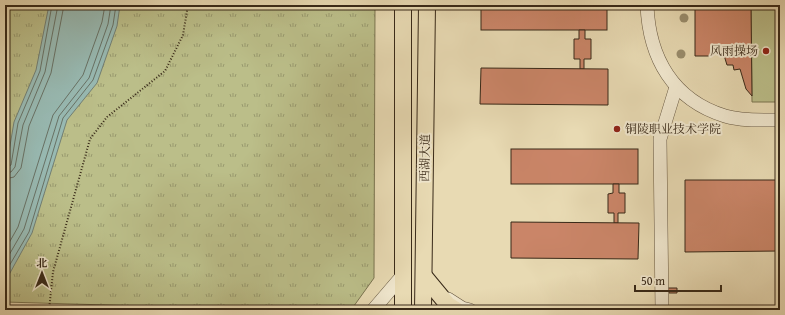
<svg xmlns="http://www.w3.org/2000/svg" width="785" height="315" font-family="'Gentium Book Plus','Noto Serif SC',serif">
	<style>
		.park { fill: url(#park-tufts); stroke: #7a7450 }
		.garden { fill: #bbbe89; stroke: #7a7450 }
		.water { fill: #98bab3; stroke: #728075 }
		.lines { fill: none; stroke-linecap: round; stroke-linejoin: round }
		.shore { stroke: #687266; stroke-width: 1 }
		.building { fill: #ca8568; stroke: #382918 }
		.minor-casing { stroke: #64553f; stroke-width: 14 }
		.major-casing { stroke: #382918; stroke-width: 18 }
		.path { stroke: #382918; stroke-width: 2; stroke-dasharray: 1 2; stroke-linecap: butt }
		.minor { stroke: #f0e7ce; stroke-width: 13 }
		.major { stroke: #e8dab3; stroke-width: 16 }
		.tree { fill: #998d6d }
		.poi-dot { fill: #8f2418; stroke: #f0e7ce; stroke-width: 1.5 }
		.labels { text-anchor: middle; stroke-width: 4; stroke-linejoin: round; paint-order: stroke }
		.poi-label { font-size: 12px; fill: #382918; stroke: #f0e7ce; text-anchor: end }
		.street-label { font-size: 12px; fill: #382918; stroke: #f0e7ce }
	</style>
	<defs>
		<pattern id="park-tufts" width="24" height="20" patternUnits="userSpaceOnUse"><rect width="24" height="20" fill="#bbbe89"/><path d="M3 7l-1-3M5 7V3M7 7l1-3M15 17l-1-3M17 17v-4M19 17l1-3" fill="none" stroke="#999a6f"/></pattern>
	</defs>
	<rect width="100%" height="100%" fill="#e8dab3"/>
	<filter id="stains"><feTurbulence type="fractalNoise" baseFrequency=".005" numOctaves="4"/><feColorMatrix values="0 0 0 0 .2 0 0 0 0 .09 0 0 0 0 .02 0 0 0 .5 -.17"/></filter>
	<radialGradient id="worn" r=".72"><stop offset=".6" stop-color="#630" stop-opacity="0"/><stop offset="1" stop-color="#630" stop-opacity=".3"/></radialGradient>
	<path class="park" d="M5,5H375L374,278L351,310H277L5,302Z"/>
	<path class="garden" d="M751,5H780V102H752Z"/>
	<path class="water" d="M49,5H120L117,26L97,83L67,120L32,233L5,282V175L14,122L36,70Z"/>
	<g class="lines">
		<g class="shore">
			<path d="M5,168L11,165L18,123L40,71L52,5"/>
			<path d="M5,173L11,172L15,167L23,125L45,72L58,5"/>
			<path d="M5,179L14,177L21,168L29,126L51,73L64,5"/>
			<path d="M5,250L18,227L53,115L83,75L102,22L105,5"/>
			<path d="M5,262L24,229L59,116L89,78L108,24L111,5"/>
			<path d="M5,273L29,232L63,118L93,80L113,25L116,5"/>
		</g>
	</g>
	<g class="building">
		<rect x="481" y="5" width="126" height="25"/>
		<path d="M695,5H751L752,96L746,89L740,69L734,70L733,65H727L723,52L711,51V56H695Z"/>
		<path d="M579,30H585V39H591V59H584V69H580V59H574V39H579Z"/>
		<path d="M481,68L608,69V105L480,104Z"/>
		<rect x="511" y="149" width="127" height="35"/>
		<path d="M685,180H780V251L685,252Z"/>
		<path d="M613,184H619V193H625V213H618V223H614V213H608V194L613,193Z"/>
		<path d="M511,222L639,223L638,259L511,258Z"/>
		<path d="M666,288H677V293H669V291H666Z"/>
	</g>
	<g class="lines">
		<g class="minor-casing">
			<g id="minor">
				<path d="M647,5C649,58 673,100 725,116C742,121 762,120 780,120"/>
				<path d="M448,299L462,308L470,310"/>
				<path d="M373,310L403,275"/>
				<path d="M662,310L660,139L676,87"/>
			</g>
		</g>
		<g class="major-casing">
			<g id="major">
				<path d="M403,5V310"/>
				<path d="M424,276L448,305L456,310"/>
				<path d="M423,310L427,5"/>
			</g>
		</g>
		<path class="path" d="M49,310L53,272L90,139L107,117L165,71L183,35L188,5"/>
		<use href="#minor" class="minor"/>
		<use href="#major" class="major"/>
	</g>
	<g class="tree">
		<circle cx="684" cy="18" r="4.5"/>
		<circle cx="681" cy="54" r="4.5"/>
	</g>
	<g class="poi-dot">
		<circle cx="766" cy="51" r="4"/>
		<circle cx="617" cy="129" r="4"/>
	</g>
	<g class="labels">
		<g class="poi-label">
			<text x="758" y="55">风雨操场</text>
			<text x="625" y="133" text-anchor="start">铜陵职业技术学院</text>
		</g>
		<g class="street-label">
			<text transform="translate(425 158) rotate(-89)" y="4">西湖大道</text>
		</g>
	</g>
	<rect width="785" height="315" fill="none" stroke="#e8dab3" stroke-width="20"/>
	<rect x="6" y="6" width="773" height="303" fill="none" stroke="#382918" stroke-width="2"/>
	<rect x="10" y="10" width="765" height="295" fill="none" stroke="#382918"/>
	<g transform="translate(42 273)" stroke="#f0e7ce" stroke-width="3" paint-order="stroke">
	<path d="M0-3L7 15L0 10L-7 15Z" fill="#382918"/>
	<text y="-6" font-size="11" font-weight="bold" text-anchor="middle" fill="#382918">北</text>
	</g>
	<path d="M635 285v6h86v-6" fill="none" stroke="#382918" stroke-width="2"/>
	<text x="641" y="285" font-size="12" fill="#382918" stroke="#f0e7ce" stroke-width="3" paint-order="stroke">50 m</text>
	<rect width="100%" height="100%" filter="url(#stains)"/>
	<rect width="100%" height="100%" fill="url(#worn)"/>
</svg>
